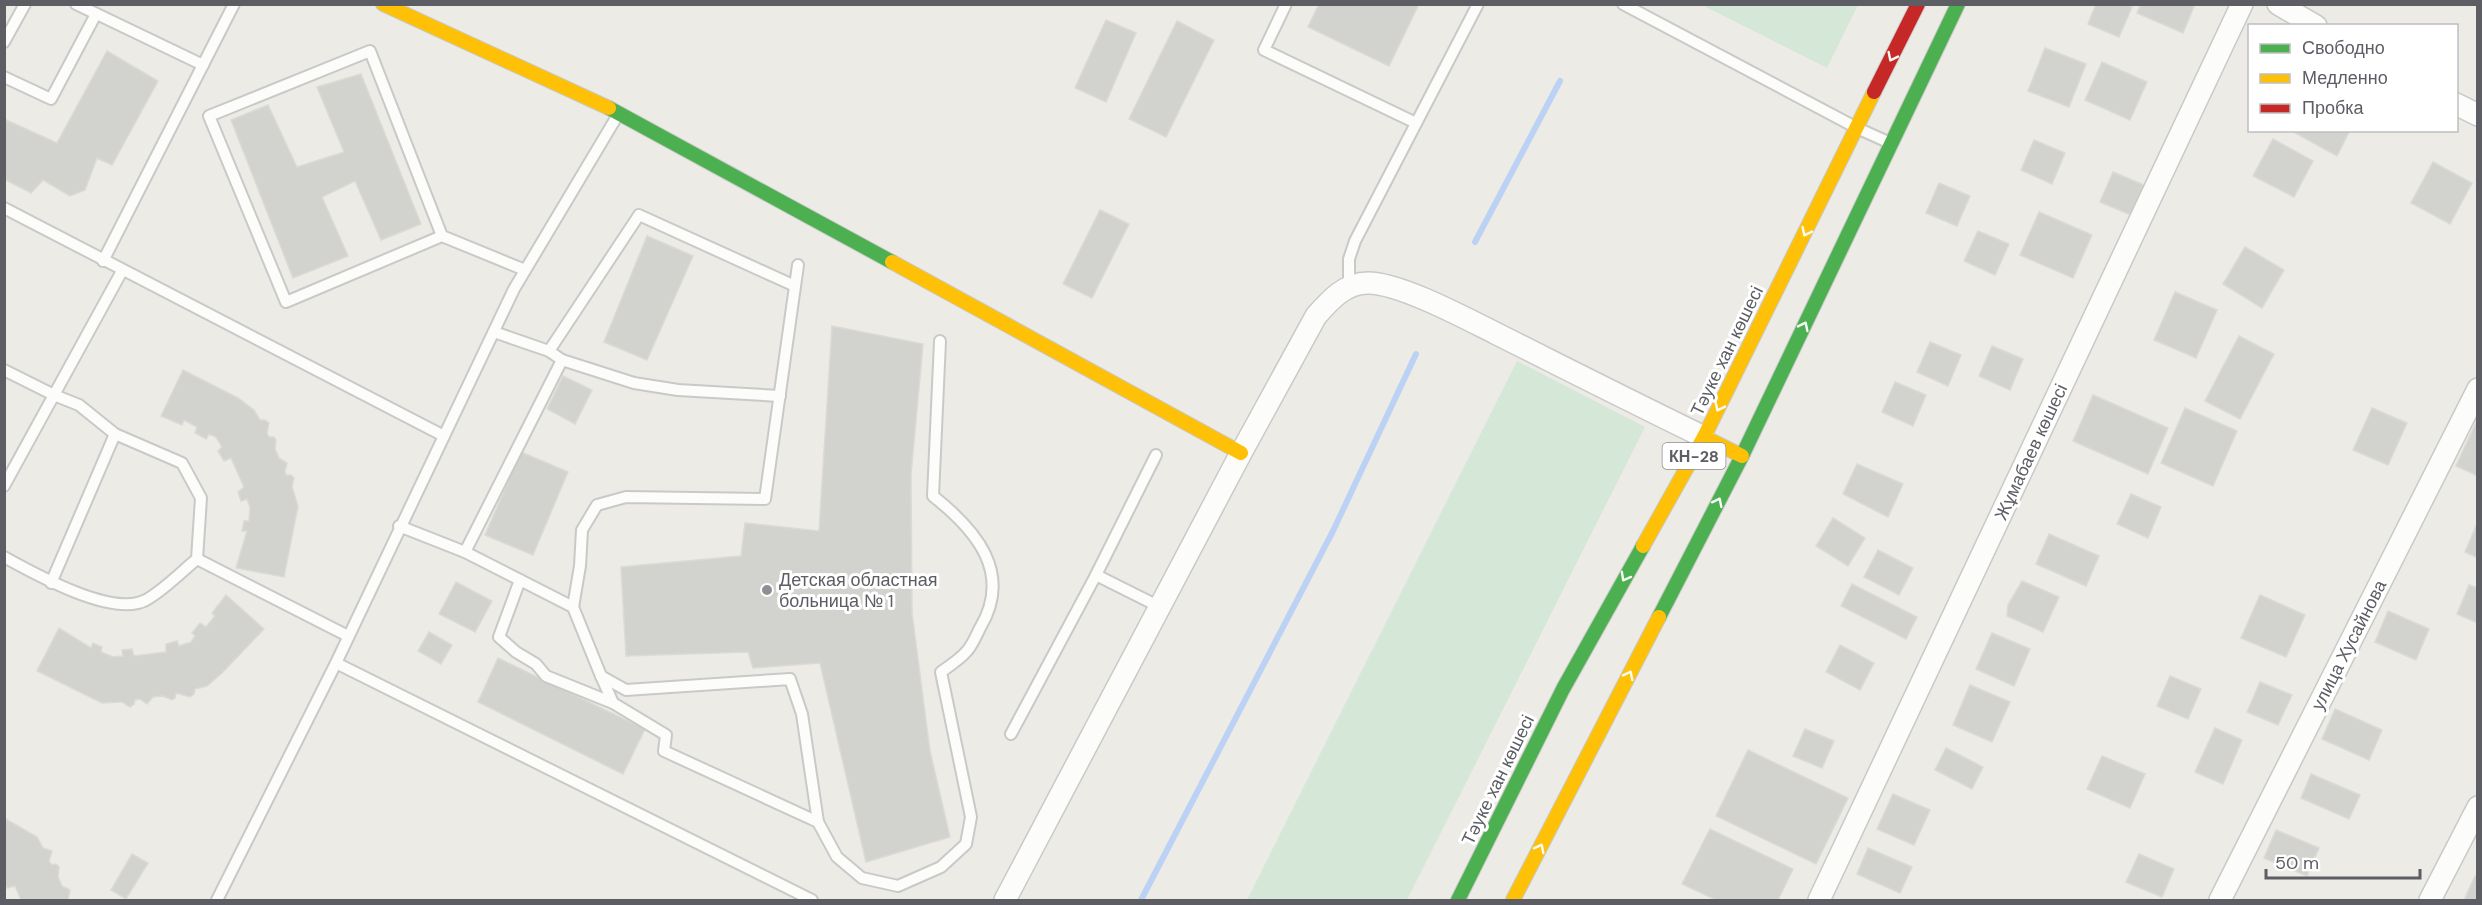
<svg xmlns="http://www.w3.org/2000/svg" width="2482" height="905" font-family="'DM Sans',sans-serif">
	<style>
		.green { fill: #d5e7d6 }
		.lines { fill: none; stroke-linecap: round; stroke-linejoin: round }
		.stream { stroke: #bcd2f4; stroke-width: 6 }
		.building { fill: #d2d2cf; stroke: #dbdad6; stroke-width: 1.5 }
		.lane-casing { stroke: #c9c9c8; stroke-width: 14 }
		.street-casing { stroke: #c9c9c8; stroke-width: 24 }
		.fast-casing { stroke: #c8c9c8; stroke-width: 16 }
		.slow-casing { stroke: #c8c9c8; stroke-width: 16 }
		.jam-casing { stroke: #c8c9c8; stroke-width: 16 }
		.lane { stroke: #fcfcfb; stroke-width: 10 }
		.street { stroke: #fcfcfb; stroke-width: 21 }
		.fast { stroke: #4caf50; stroke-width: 14 }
		.slow { stroke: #ffc107; stroke-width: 14 }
		.jam { stroke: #c62828; stroke-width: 14 }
		.oneway { stroke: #f6fbf6 }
		.poi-dot { fill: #8e8f92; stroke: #fff; stroke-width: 2 }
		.labels { text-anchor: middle; stroke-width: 6; stroke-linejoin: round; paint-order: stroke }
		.shield { fill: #fff; stroke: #8d8e92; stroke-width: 1.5 }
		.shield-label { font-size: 16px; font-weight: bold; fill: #5c5e64 }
		.street-label { font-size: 18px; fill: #5c5e64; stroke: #fff }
		.poi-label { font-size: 18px; fill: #5c5e64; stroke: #fff; text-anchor: start }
	</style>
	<rect width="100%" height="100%" fill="#ecebe6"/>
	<g class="green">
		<path d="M1702,5H1858L1827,68Z"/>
		<path d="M1517,361L1645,427L1407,900H1247Z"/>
	</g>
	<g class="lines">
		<g class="stream">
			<path d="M1475,242L1560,81"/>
			<path d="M1141,900L1333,531L1416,354"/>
		</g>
	</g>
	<g class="building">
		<path d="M1319,4H1419L1389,66L1308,27Z"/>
		<path d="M2096,4H2127L2132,7L2119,37L2088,24Z"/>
		<path d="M2141,4H2195L2183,33L2137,13Z"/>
		<path d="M1106,20L1136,33L1106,102L1075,88Z"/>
		<path d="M1177,21L1214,40L1166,137L1129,119Z"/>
		<path d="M2045,48L2086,64L2069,107L2028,91Z"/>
		<path d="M107,51L158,81L112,165L97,158L85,190L70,196L43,180L31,193L4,179V119L57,143Z"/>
		<path d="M2102,62L2147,82L2130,120L2085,100Z"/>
		<path d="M361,74L421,224L381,240L355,181L322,197L348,256L293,278L231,120L268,105L297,167L344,152L317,87Z"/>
		<path d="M2290,130H2350L2337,156Z"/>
		<path d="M2273,139L2313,161L2294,197L2253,176Z"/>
		<path d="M2034,140L2065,153L2052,184L2021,170Z"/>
		<path d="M2433,162L2472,183L2450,224L2411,203Z"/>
		<path d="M2113,172L2144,185L2131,215L2100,202Z"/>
		<path d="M1939,183L1970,196L1957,226L1926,213Z"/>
		<path d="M1100,210L1129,224L1092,298L1063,284Z"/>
		<path d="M2039,212L2092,235L2073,278L2020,255Z"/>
		<path d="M1978,231L2009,244L1995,275L1964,261Z"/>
		<path d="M647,236L693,256L647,360L604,342Z"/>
		<path d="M2245,247L2284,270L2262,308L2223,284Z"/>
		<path d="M2175,292L2217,310L2196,358L2154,340Z"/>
		<path d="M832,326L923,344L911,475L912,613L930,751L950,837L866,862L820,663L753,668L748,652L626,656L621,567L741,556L745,523L819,531Z"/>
		<path d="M2239,336L2274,354L2240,419L2205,401Z"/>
		<path d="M1930,342L1961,355L1948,386L1917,372Z"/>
		<path d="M1992,346L2023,359L2010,390L1979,376Z"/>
		<path d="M183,370L238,398L254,410L260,420H265L269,423L267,433L269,437H274L276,440L275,449L279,458L287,463L285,471L286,475H291L294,478L292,487L298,506L284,577L236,568L247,531H242L244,521H249L250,507L247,499L241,501L238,492L244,487L231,458L224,461L218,451L222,447L216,437L209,434L206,439L195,433L197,427L184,420L182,425L161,416Z"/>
		<path d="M563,376L592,390L575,424L547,409Z"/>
		<path d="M1895,382L1926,395L1913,426L1882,412Z"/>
		<path d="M2093,395L2168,428L2148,474L2073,441Z"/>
		<path d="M2185,408L2237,431L2213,486L2161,463Z"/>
		<path d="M2372,408L2407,423L2388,465L2353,450Z"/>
		<path d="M2478,418V476L2456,466Z"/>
		<path d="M521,452L568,472L533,555L485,535Z"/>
		<path d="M1857,464L1903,484L1888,517L1843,494Z"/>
		<path d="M2131,494L2161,507L2148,538L2117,524Z"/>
		<path d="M1833,518L1865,538L1848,566L1816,546Z"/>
		<path d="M2476,526H2478V558L2465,552Z"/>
		<path d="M2049,534L2099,556L2086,586L2036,564Z"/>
		<path d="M1878,550L1913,568L1899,595L1864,577Z"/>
		<path d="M2022,581L2059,597L2043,632L2007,616L2008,605Z"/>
		<path d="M456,582L492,601L475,632L439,614Z"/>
		<path d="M1852,584L1917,617L1906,639L1841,606Z"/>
		<path d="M2469,585L2478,588V623L2457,614Z"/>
		<path d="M226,595L264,629L222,673L207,686L195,689L194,694L190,697L176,693L175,698L172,700L163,696L153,697L147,704L140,699L135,700L134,704L130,707L122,702L102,703L37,671L59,628L91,648L93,643L102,647L101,652L113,657L123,656L122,650L132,649L134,656L166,652V644L177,641L179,646L191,642L195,636L192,633L200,623L206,627L215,616L212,613Z"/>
		<path d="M2260,595L2305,615L2286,657L2241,638Z"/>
		<path d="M2388,611L2429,629L2416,660L2375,642Z"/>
		<path d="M429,632L452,645L441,664L418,651Z"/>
		<path d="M1992,633L2030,649L2014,686L1976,669Z"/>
		<path d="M1840,645L1874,663L1860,690L1826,672Z"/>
		<path d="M498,658L645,729L623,774L478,702Z"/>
		<path d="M2170,676L2201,689L2188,719L2157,706Z"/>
		<path d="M2260,682L2292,695L2278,725L2247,712Z"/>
		<path d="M1970,685L2010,702L1992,742L1953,725Z"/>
		<path d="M2335,709L2382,730L2369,760L2322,739Z"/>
		<path d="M2215,728L2242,740L2223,784L2195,772Z"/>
		<path d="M1805,729L1834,741L1822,768L1793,756Z"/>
		<path d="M1946,748L1983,767L1972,789L1935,770Z"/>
		<path d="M1748,750L1848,798L1816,864L1716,816Z"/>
		<path d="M2102,756L2145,774L2130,808L2087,789Z"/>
		<path d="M2311,774L2360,795L2349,819L2301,798Z"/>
		<path d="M1893,794L1930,810L1914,845L1877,829Z"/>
		<path d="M4,818L37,837L43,848L52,851L49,861L52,865L56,864L59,867L58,877L62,886L70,890L68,900H21L15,886L7,888L4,884Z"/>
		<path d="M1710,829L1793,869L1778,900H1716L1682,884Z"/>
		<path d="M2276,830L2319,848L2307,876L2264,858Z"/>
		<path d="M1868,848L1912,867L1900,893L1857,874Z"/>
		<path d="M132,854L148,863L126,899L111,890Z"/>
		<path d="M2139,854L2174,869L2162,897L2126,882Z"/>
		<path d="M2475,876L2478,877V900H2464Z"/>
	</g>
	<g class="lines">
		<g class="lane-casing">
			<g id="lane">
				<path d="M76,4L203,65"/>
				<path d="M1286,4L1264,50L1416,123"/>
				<path d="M1623,4L1857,128L1888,142"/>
				<path d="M4,42L25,4"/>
				<path d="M4,77L51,99L96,14"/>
				<path d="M4,208L444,436"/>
				<path d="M442,236L286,302L209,116L370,51L442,236L525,270"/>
				<path d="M103,261L234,4"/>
				<path d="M1349,286V259L1355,241L1478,4"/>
				<path d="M549,351L639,215L795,286"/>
				<path d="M562,360L634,383L678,390L780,396"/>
				<path d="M4,370L54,395L79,405L115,434L182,463L201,498L197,559C181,572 165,589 146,600C113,618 35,574 4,557"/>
				<path d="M1156,455L1096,575L1160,607"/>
				<path d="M4,486L122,271"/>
				<path d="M399,526L465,552L562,360L549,351L494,332"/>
				<path d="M465,552L573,607L601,676L626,690L790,679L802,714L818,822L837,857L862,878L898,886L941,867L966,844L971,817L941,672C949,666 959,660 966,652C972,646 976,636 980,628C1013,573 976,530 933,496L940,341"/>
				<path d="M197,559L348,636"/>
				<path d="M520,580L499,637L516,652L536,664L546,676L613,703"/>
				<path d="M51,583L115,434"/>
				<path d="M573,607L580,566L582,530L597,505L626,497L765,499L798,265"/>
				<path d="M336,663L812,900"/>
				<path d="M601,676L613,703L666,735L664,751L818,822"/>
				<path d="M1011,734L1096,575"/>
				<path d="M217,900L336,663L514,289L619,113"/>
			</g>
		</g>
		<g class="street-casing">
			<g id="street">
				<path d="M2278,4L2316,26"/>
				<path d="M2456,104L2478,115"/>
				<path d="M1005,900L1241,453L1316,316C1330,300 1345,283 1368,283C1400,283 1465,318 1495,333C1565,368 1634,403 1704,437"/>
				<path d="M1819,900L2242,4"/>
				<path d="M2220,900L2478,389"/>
				<path d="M2430,900L2478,807"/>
			</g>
		</g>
		<g class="fast-casing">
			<g id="fast">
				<path d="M609,108L892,262"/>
				<path d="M1659,617L1742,456L1958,4"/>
				<path d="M1458,900L1563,689L1643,546"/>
			</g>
		</g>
		<g class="slow-casing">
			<g id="slow">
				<path d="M383,4L609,108"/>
				<path d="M892,262L1241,453"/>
				<path d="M1704,437L1742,456"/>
				<path d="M1643,546L1704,437L1874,92"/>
				<path d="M1513,900L1659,617"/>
			</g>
		</g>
		<g class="jam-casing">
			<path id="jam" d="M1874,92L1918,4"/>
		</g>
		<use href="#lane" class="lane"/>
		<use href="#street" class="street"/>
		<use href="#fast" class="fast"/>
		<use href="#slow" class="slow"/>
		<use href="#jam" class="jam"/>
	</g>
	<defs><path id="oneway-chevron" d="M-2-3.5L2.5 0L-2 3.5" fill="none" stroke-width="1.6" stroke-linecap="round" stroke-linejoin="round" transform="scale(1.5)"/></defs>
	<g class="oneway">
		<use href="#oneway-chevron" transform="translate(1892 57) rotate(116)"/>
		<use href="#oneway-chevron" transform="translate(1806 232) rotate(116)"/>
		<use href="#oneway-chevron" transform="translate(1804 326) rotate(-64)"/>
		<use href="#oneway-chevron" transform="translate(1719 407) rotate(116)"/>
		<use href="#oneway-chevron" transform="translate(1718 502) rotate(-63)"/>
		<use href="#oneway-chevron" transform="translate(1625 577) rotate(119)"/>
		<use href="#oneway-chevron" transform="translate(1629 675) rotate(-63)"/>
		<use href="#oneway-chevron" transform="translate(1540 848) rotate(-63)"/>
	</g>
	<circle class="poi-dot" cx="767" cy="590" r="6"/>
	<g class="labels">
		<rect class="shield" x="1662.5" y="443" width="63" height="26" rx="4.5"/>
		<g class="shield-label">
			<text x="1694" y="462">КН-28</text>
		</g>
		<g class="street-label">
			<text transform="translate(1727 351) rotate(-64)" y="6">Тәуке хан көшесі</text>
			<text transform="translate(2031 452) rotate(-65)" y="6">Жұмабаев көшесі</text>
			<text transform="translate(2349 645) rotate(-63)" y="6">улица Хусайнова</text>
			<text transform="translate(1498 780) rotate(-64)" y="6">Тәуке хан көшесі</text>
		</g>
		<g class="poi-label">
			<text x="779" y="586">Детская областная<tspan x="779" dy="21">больница № 1</tspan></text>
		</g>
	</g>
	<rect width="2482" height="905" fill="none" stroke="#5c5e64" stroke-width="12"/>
	<rect x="2248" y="24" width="210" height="108" fill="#ffffff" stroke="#bebfc1" stroke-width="1.5"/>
	<rect x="2260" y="44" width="30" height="9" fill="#4caf50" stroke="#bebfc1" stroke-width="1.5"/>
	<text x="2302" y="54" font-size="18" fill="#5c5e64">Свободно</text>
	<rect x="2260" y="74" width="30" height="9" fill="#ffc107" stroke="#bebfc1" stroke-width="1.5"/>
	<text x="2302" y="84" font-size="18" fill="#5c5e64">Медленно</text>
	<rect x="2260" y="104" width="30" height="9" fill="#c62828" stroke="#bebfc1" stroke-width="1.5"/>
	<text x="2302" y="114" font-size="18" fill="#5c5e64">Пробка</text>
	<path d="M2266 869v9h154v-9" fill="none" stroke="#5c5e64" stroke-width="3"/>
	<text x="2275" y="869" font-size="18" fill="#5c5e64" stroke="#ffffff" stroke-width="4.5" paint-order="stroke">50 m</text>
</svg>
